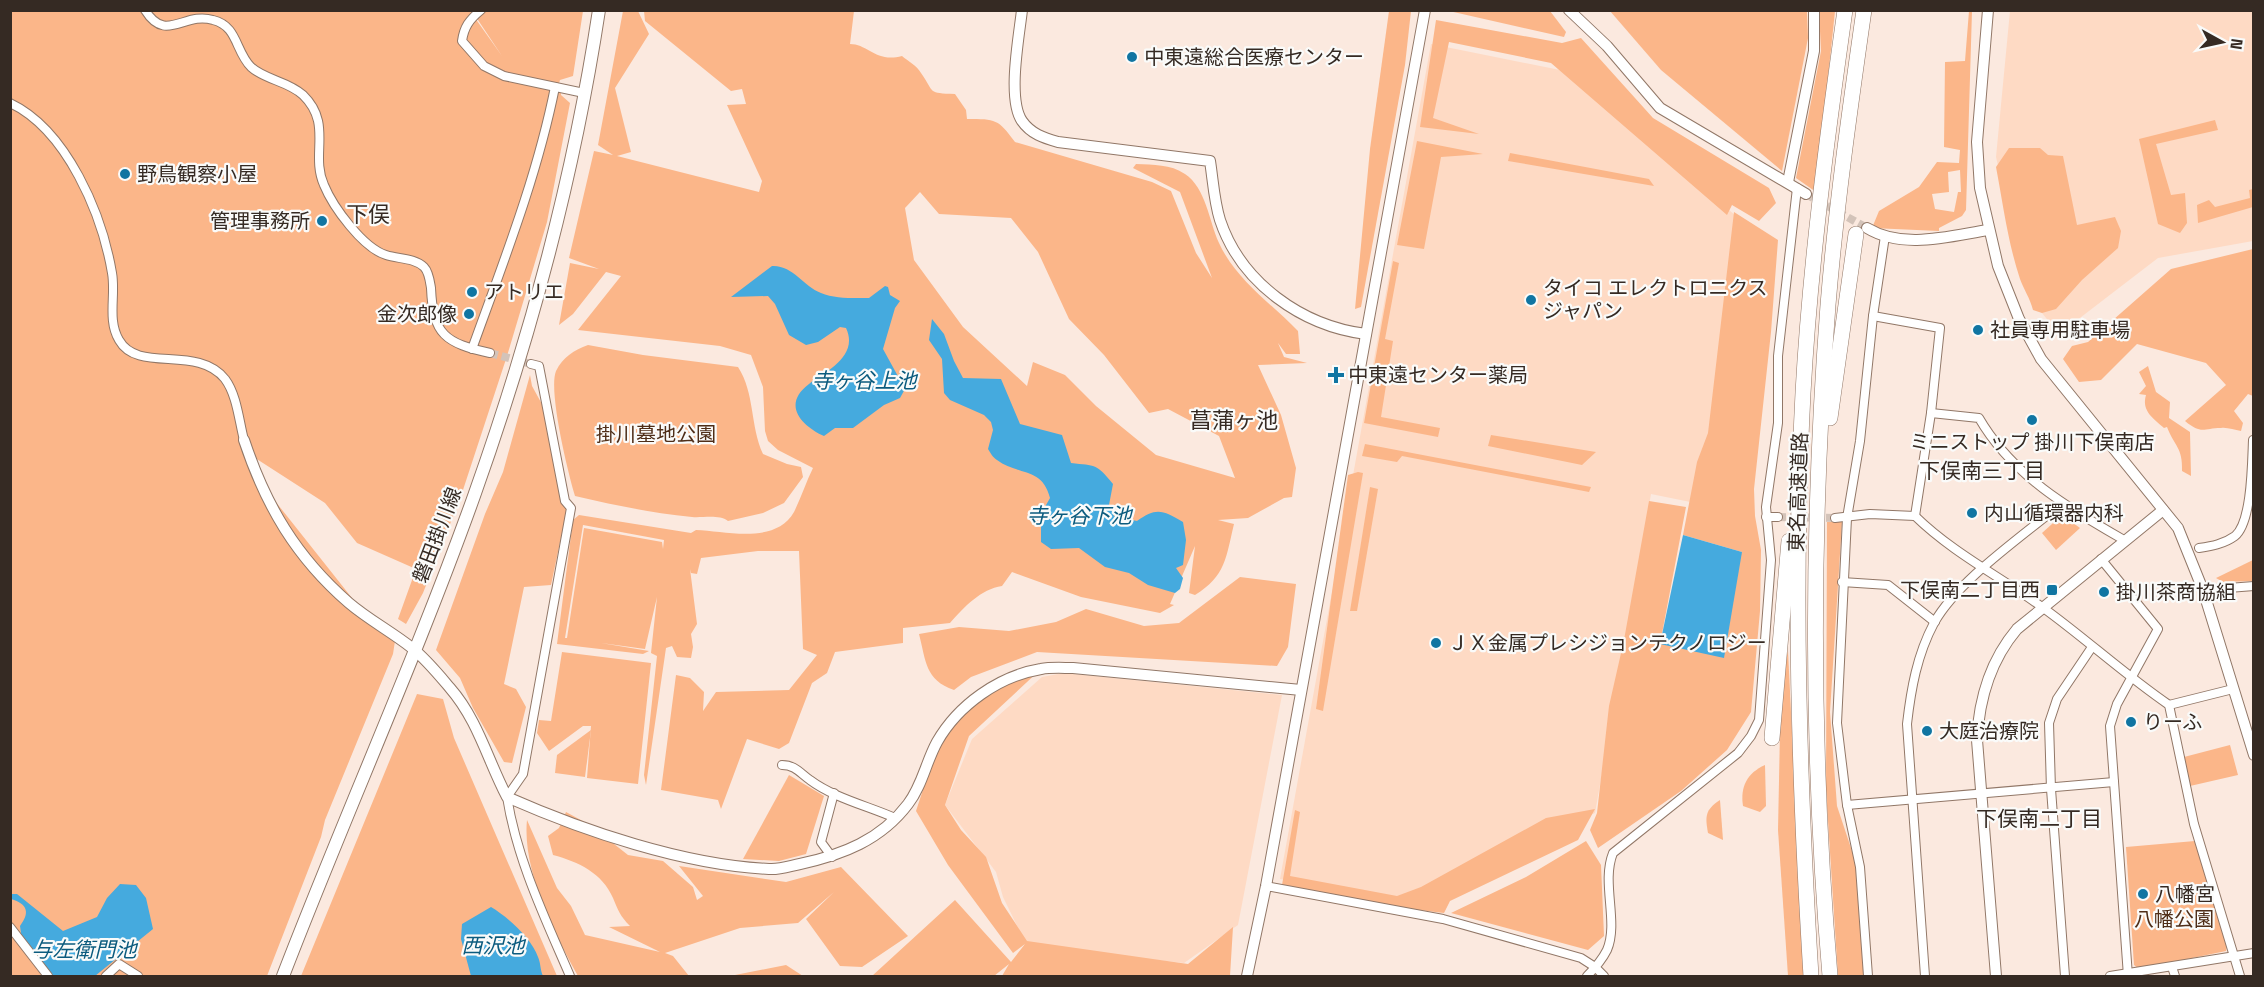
<svg xmlns="http://www.w3.org/2000/svg" width="2264" height="987" font-family="'Space Grotesk','Noto Sans JP',sans-serif">
	<style>
		.built { fill: #fedac4 }
		.green { fill: #fbb689; fill-rule: evenodd }
		.water { fill: #45aade }
		.lines { fill: none; stroke-linecap: round; stroke-linejoin: round }
		.minor-tunnel { stroke: #d3c3b9; stroke-width: 8; stroke-dasharray: 8 4; stroke-linecap: butt }
		.minor-casing { stroke: #917767; stroke-width: 10 }
		.tertiary-casing { stroke: #917767; stroke-width: 12 }
		.secondary-casing { stroke: #917767; stroke-width: 14 }
		.motorway-casing { stroke: #917767; stroke-width: 16 }
		.minor { stroke: #fff; stroke-width: 8 }
		.tertiary { stroke: #fff; stroke-width: 10 }
		.secondary { stroke: #fff; stroke-width: 12 }
		.motorway { stroke: #fff; stroke-width: 15 }
		.poi-dot { fill: #1075a2; stroke: #fafbfa; stroke-width: 2 }
		.labels { text-anchor: middle; stroke-width: 4.5; stroke-linejoin: round; paint-order: stroke }
		.poi-label { font-size: 20px; fill: #352a23; stroke: #fafbfa; text-anchor: start }
		.park-label { font-size: 20px; fill: #4f2e18; stroke: #fafbfa }
		.street-label { font-size: 20px; fill: #352a23; stroke: #fafbfa }
		.water-label { font-size: 21px; font-style: italic; fill: #0b5b7e; stroke: #fafbfa }
		.neighbourhood-label { font-size: 21px; fill: #352a23; stroke: #fafbfa }
		.quarter-label { font-size: 22px; fill: #352a23; stroke: #fafbfa }
	</style>
	<rect width="100%" height="100%" fill="#fbe9df"/>
	<g class="built">
		<path d="M2010,11H2253V241L2158,258L2059,334L2042,313L2015,239L1996,157Z"/>
		<path d="M1431,44L1560,70L1741,220L1725,509L1651,494L1595,813L1404,901L1280,879Z"/>
		<path d="M1064,673L1282,695L1238,925L1184,963L1027,946L1003,897L996,872L945,805L972,739L1042,677Z"/>
	</g>
	<g class="green">
		<path d="M10,11H470L502,56L472,11H583L573,76L560,80L558,87L561,88V95L570,103L547,222L507,356L461,496L423,593L406,624L398,619L416,569L357,543L325,503L252,456L256,477L371,622L395,641L393,654L325,820L321,837L267,976H11Z"/>
		<path d="M623,11H638L649,34L615,88L631,152L617,156L759,192L762,181L727,105L746,104L742,89L731,91L645,21L644,11H854L850,44C868,44 876,63 902,56C908,61 917,66 921,73C935,93 927,93 955,94L966,110L967,119C996,119 998,119 1015,142L1152,182L1171,191L1196,253L1212,278L1180,192L1133,168L1136,164C1154,165 1170,164 1185,174C1206,188 1209,221 1219,243C1236,280 1271,303 1298,331L1300,354H1286L1278,343L1284,357L1307,363L1258,365L1281,415L1296,468L1292,497L1284,498L1248,518L1218,520L1234,524C1226,557 1226,576 1195,595L1189,593L1195,546L1170,604L1174,605L1160,613L1081,597L1012,572L1002,586C981,589 964,607 950,623L903,628V643L835,652L827,673L812,683L789,743L779,749L747,739L721,809L718,800L661,790L676,675L690,678L704,692L703,711L716,692L789,690L817,655L803,649L799,551H758L701,558L697,574L691,573L690,569L697,624L691,634L693,647L691,658L677,657L672,646L666,648L646,785L644,775L657,656L651,653L657,597L645,649L601,643L649,651L643,654L557,644L573,520L579,515L691,533L696,530C726,531 775,545 794,512C801,498 806,482 813,468L778,450L768,441L765,431L763,387L751,355L720,346L578,330L621,276L606,272L573,314L559,325L570,263L599,269L569,258L594,151L613,155L598,145ZM920,192L939,214L1011,218L1038,252L1069,319L1104,355L1149,413L1168,409L1219,436L1235,478L1156,455L1096,406L1065,375L1033,362L1027,386L963,327L914,260L905,208ZM583,525L664,540L663,549L662,542L584,528L567,638H565Z"/>
		<path d="M1389,11H1411L1405,65L1361,307L1355,309L1370,149Z"/>
		<path d="M1449,11H1550L1566,32L1564,37Z"/>
		<path d="M1610,11H1807L1808,38L1782,171L1661,70Z"/>
		<path d="M1819,11H1835L1816,192L1796,178L1821,51Z"/>
		<path d="M1969,11H1972L1966,210L1962,216L1939,228V231L1872,228L1879,211L1919,187L1937,162L1959,163L1960,150L1944,147L1945,62L1965,61ZM1960,170L1961,192H1958L1954,212L1935,209L1932,194L1949,192L1948,172Z"/>
		<path d="M1436,20L1562,43L1581,38L1653,118L1769,188L1776,203L1759,221L1732,205L1727,215L1551,63L1449,42L1433,118L1479,134L1420,127Z"/>
		<path d="M2215,120L2218,130L2156,144L2171,195L2185,193L2187,223L2180,233L2158,224L2139,139Z"/>
		<path d="M1417,141L1483,154L1441,157L1424,249L1397,245Z"/>
		<path d="M2009,148H2040L2048,155L2063,156L2077,225L2115,217L2121,231L2118,248L2082,280L2056,309L2042,313L2033,310C2030,298 2024,290 2020,279C2008,243 2003,204 1996,167Z"/>
		<path d="M1510,153L1649,179L1654,186L1508,161Z"/>
		<path d="M2253,189V207L2198,223L2197,205L2209,200L2215,207L2250,198L2249,190Z"/>
		<path d="M1734,212L1778,240L1771,332L1754,489L1755,516L1761,550L1760,611L1751,712L1727,750L1681,791L1598,848L1590,830L1597,813L1609,706L1624,640L1649,501L1686,507L1660,644L1742,552L1683,535L1697,462L1708,433Z"/>
		<path d="M2253,249V396L2248,394L2234,411L2243,423L2241,431C2234,430 2227,427 2221,428C2203,428 2202,435 2185,421L2226,385L2206,363L2137,344L2101,380L2079,382L2063,359L2072,346L2088,342L2171,269Z"/>
		<path d="M1393,261L1399,263L1385,339L1393,341L1381,417L1440,428L1438,437L1364,423Z"/>
		<path d="M588,345L643,355L738,367C755,393 750,426 763,454L787,464L801,467L803,477L784,503L763,513L728,521C719,514 703,518 692,517C652,513 613,505 575,496C568,473 548,391 556,371C563,357 574,350 588,345Z"/>
		<path d="M2148,366L2156,392L2170,402L2169,418L2190,432L2191,476L2182,471C2183,447 2174,446 2167,427L2164,428C2154,419 2141,411 2146,395L2139,394L2146,386L2139,372Z"/>
		<path d="M530,375L532,386L543,406L550,446L567,509L551,585L524,587L504,684L516,689L526,707L512,763L504,762L473,708L460,678L436,650L485,514L503,472Z"/>
		<path d="M1491,435L1596,452L1582,465L1488,446Z"/>
		<path d="M1365,444L1591,487L1589,492L1402,456L1397,462L1362,456Z"/>
		<path d="M1358,472L1363,473L1323,711L1316,709L1348,475Z"/>
		<path d="M1370,487L1378,489L1357,611H1350Z"/>
		<path d="M2062,515L2080,528L2056,550L2042,533Z"/>
		<path d="M1827,522H1842L1830,712L1837,806L1858,869L1865,976H1838L1826,790Z"/>
		<path d="M2253,560V581L2223,582L2216,578Z"/>
		<path d="M1240,577L1296,584L1288,647L1277,666L1037,652L971,677L954,690C925,680 926,661 919,634L959,627L1009,631L1056,622L1086,609L1144,626L1179,623Z"/>
		<path d="M1788,651L1804,976H1788L1778,830L1781,682Z"/>
		<path d="M562,652L651,663L638,784L587,778L591,726H583L549,751L537,733L539,720L551,721Z"/>
		<path d="M1041,669L969,736L945,805L961,830L986,857L1002,903L1027,941L1188,964L1233,927L1230,976H1002L1009,964L994,976H872L955,900L1011,962L1025,944L1013,953L948,865L916,811L940,738L973,701Z"/>
		<path d="M417,694L443,699L454,738L557,976H301Z"/>
		<path d="M591,730L585,777L555,773L557,755Z"/>
		<path d="M2230,745L2238,775L2190,786L2184,757Z"/>
		<path d="M1765,765L1766,806L1760,812L1743,806C1740,787 1747,773 1765,765Z"/>
		<path d="M789,775L824,796L806,854L779,861L743,859Z"/>
		<path d="M1720,800L1723,840L1708,833C1705,816 1705,810 1720,800Z"/>
		<path d="M1595,809L1578,840L1450,901L1444,913L1377,905L1282,885L1295,810L1300,812L1290,876L1397,896L1421,887L1546,818Z"/>
		<path d="M566,812L590,825L628,855L663,861L693,887L697,900L703,896L679,866L786,882L841,867L908,936L862,967L840,966L806,919L834,892L798,923L740,928L665,953L673,956L689,976H578C554,933 522,870 527,820L557,888L571,906L585,935L660,952L609,927L630,926C620,916 618,910 613,898C602,873 579,862 553,855L548,836L559,828Z"/>
		<path d="M1586,841L1601,865L1604,936L1588,950L1451,913L1526,877Z"/>
		<path d="M2195,841L2227,946L2226,951L2139,969L2134,965L2126,847Z"/>
		<path d="M786,965L803,976H730Z"/>
	</g>
	<g class="water">
		<path d="M772,266C793,265 803,286 821,293C835,299 854,298 869,298L885,286L888,287L890,295L900,301L895,308L883,349L905,389L900,398L884,405L853,428H835L824,436C802,426 781,405 809,384C827,371 859,356 846,328L840,327L818,342L806,345L789,335L775,304L768,296L731,297Z"/>
		<path d="M932,319L944,334L954,361L963,378L1001,379L1020,424L1062,435L1071,463C1096,466 1096,463 1113,484L1109,505L1114,516L1137,521C1156,507 1163,510 1183,522L1186,540L1183,565L1176,568L1183,578L1180,589L1175,593L1148,585L1129,573L1105,567L1079,548L1051,549L1041,542V514L1050,498C1042,466 1018,476 997,460C993,458 990,452 988,449L993,430L991,422L984,415L950,400L944,393L942,359L929,340Z"/>
		<path d="M1683,535L1742,552L1724,658L1660,644Z"/>
		<path d="M120,884L136,885L146,898L153,929L95,976H51L22,940L20,926C30,913 28,904 11,899V894H17L63,931L97,917L107,898Z"/>
		<path d="M491,907C508,917 532,939 538,957C541,964 540,970 543,976H471L461,939L462,924Z"/>
	</g>
	<g class="lines">
		<g class="minor-tunnel">
			<path d="M1806,194L1867,228"/>
			<path d="M490,353L531,364"/>
			<path d="M1778,517L1835,518"/>
		</g>
		<g class="minor-casing">
			<g id="minor">
				<path d="M145,10C166,44 184,11 213,20C238,26 235,51 251,67C265,80 288,81 303,95C333,124 310,154 324,185C333,207 363,248 386,255C398,259 415,258 424,267C429,272 430,282 431,288C433,335 445,343 490,353"/>
				<path d="M481,10C469,20 464,27 462,41L484,66L504,76L584,93"/>
				<path d="M10,103C67,130 102,214 112,273C116,295 107,320 119,340C138,374 197,344 225,379C237,395 239,421 244,440"/>
				<path d="M1873,316L1940,328L1931,413L1915,516"/>
				<path d="M472,349C503,263 537,177 555,87"/>
				<path d="M531,364L539,366L565,501L571,508L523,774L507,797C517,860 545,918 570,976"/>
				<path d="M1931,413L1979,418C2012,475 2068,508 2124,540"/>
				<path d="M1766,517H1778"/>
				<path d="M1835,518L1870,514L1915,516C1953,553 1999,576 2042,607C2085,638 2125,675 2169,705L2194,824L2240,976"/>
				<path d="M2199,548C2212,546 2224,544 2235,536C2252,522 2252,462 2253,440"/>
				<path d="M2101,559L2158,629L2117,704L2110,726L2128,976"/>
				<path d="M1842,582L1888,585L1935,622"/>
				<path d="M2203,590L2254,586"/>
				<path d="M2169,705L2233,689"/>
				<path d="M782,765C795,765 800,773 810,780C834,798 868,806 895,818"/>
				<path d="M1847,805L2114,782"/>
				<path d="M832,857L821,842L834,793"/>
				<path d="M1266,886L1443,919L1581,958L1595,967L1604,976"/>
				<path d="M10,927L48,976"/>
				<path d="M2172,967L2175,976"/>
				<path d="M106,976L119,964L138,976"/>
				<path d="M1587,976C1594,969 1602,960 1607,950C1619,922 1601,883 1613,853L1738,753L1751,736L1759,720L1771,560L1766,507L1778,423V356L1797,188"/>
				<path d="M1868,976L1860,867L1847,805L1837,723L1847,518L1860,441L1873,316L1885,236"/>
				<path d="M1925,976L1907,724C1911,689 1917,655 1934,623C1958,580 2023,536 2061,504"/>
				<path d="M2065,976L2051,789L2049,723L2057,699L2092,647"/>
				<path d="M2110,976L2254,953"/>
			</g>
		</g>
		<g class="tertiary-casing">
			<g id="tertiary">
				<path d="M1022,10C1019,37 1007,99 1022,121C1031,134 1044,138 1058,142L1210,161C1213,180 1214,201 1220,220C1241,283 1302,326 1366,334"/>
				<path d="M1569,10L1607,46L1660,108L1806,194"/>
				<path d="M1988,10L1977,142L1980,188L1998,266L2019,319L2041,359L2178,528L2203,590L2254,755"/>
				<path d="M1788,182L1814,51V10"/>
				<path d="M1867,228C1903,250 1950,236 1988,230"/>
				<path d="M244,440C266,506 296,557 349,603C369,620 392,632 412,648C426,659 439,675 450,688C478,720 488,761 507,797C584,831 684,865 769,869C779,870 790,866 800,864C842,855 881,840 908,804C922,786 926,762 937,742C958,705 999,676 1041,669C1051,667 1063,668 1073,668L1301,690"/>
				<path d="M1247,976L1266,886L1425,10"/>
				<path d="M1996,976L1977,740C1979,698 1990,661 2017,629L2163,510"/>
			</g>
		</g>
		<g class="secondary-casing">
			<path id="secondary" d="M283,976C345,815 416,658 474,496C530,339 574,175 599,10"/>
		</g>
		<g class="motorway-casing">
			<g id="motorway">
				<path d="M1830,418L1856,234"/>
				<path d="M1772,738L1789,541"/>
				<path d="M1811,976C1799,782 1793,588 1803,393C1810,265 1827,137 1845,10"/>
				<path d="M1830,976C1811,754 1811,528 1828,305C1836,207 1850,108 1864,10"/>
			</g>
		</g>
		<use href="#minor" class="minor"/>
		<use href="#tertiary" class="tertiary"/>
		<use href="#secondary" class="secondary"/>
		<use href="#motorway" class="motorway"/>
	</g>
	<g class="poi-dot">
		<circle cx="1132" cy="57" r="6"/>
		<circle cx="125" cy="174" r="6"/>
		<circle cx="322" cy="221" r="6"/>
		<circle cx="472" cy="292" r="6"/>
		<circle cx="1531" cy="300" r="6"/>
		<circle cx="469" cy="314" r="6"/>
		<circle cx="1978" cy="330" r="6"/>
		<path d="M1333 366h6v6h6v6h-6v6h-6v-6h-6v-6h6z"/>
		<circle cx="2032" cy="420" r="6"/>
		<circle cx="1972" cy="513" r="6"/>
		<rect x="2046" y="584" width="12" height="12" rx="3"/>
		<circle cx="2104" cy="592" r="6"/>
		<circle cx="1436" cy="643" r="6"/>
		<circle cx="2131" cy="722" r="6"/>
		<circle cx="1927" cy="731" r="6"/>
		<circle cx="2143" cy="894" r="6"/>
	</g>
	<g class="labels">
		<g class="poi-label">
			<text x="1144" y="64">中東遠総合医療センター</text>
			<text x="137" y="181">野鳥観察小屋</text>
			<text x="310" y="228" text-anchor="end">管理事務所</text>
			<text x="1543" y="295">タイコ エレクトロニクス<tspan x="1543" dy="23">ジャパン</tspan></text>
			<text x="484" y="299">アトリエ</text>
			<text x="457" y="321" text-anchor="end">金次郎像</text>
			<text x="1990" y="337">社員専用駐車場</text>
			<text x="1348" y="382">中東遠センター薬局</text>
			<text x="2032" y="449" text-anchor="middle">ミニストップ 掛川下俣南店</text>
			<text x="1984" y="520">内山循環器内科</text>
			<text x="2040" y="597" text-anchor="end">下俣南二丁目西</text>
			<text x="2116" y="599">掛川茶商協組</text>
			<text x="1448" y="650">ＪＸ金属プレシジョンテクノロジー</text>
			<text x="2143" y="729">りーふ</text>
			<text x="1939" y="738">大庭治療院</text>
			<text x="2155" y="901">八幡宮</text>
		</g>
		<g class="park-label">
			<text x="656" y="441">掛川墓地公園</text>
			<text x="2174" y="926">八幡公園</text>
		</g>
		<g class="street-label">
			<text transform="translate(1798 492) rotate(-88)" y="7">東名高速道路</text>
			<text transform="translate(437 535) rotate(-69)" y="7">磐田掛川線</text>
		</g>
		<g class="water-label">
			<text x="864" y="388">寺ヶ谷上池</text>
			<text x="1079" y="523">寺ヶ谷下池</text>
			<text x="493" y="953">西沢池</text>
			<text x="84" y="957">与左衛門池</text>
		</g>
		<g class="neighbourhood-label">
			<text x="1982" y="478">下俣南三丁目</text>
			<text x="2039" y="826">下俣南二丁目</text>
		</g>
		<g class="quarter-label">
			<text x="368" y="222">下俣</text>
			<text x="1234" y="428">菖蒲ヶ池</text>
		</g>
	</g>
	<rect width="2264" height="987" fill="none" stroke="#352a23" stroke-width="24"/>
	<g transform="translate(2222 42) rotate(98)" stroke="#fafbfa" stroke-width="4.5" paint-order="stroke">
	<path d="M0-4.5L10 22L0 15L-10 22Z" fill="#352a23"/>
	<text y="-9" font-size="16" font-weight="bold" text-anchor="middle" fill="#352a23">N</text>
	</g>
</svg>
